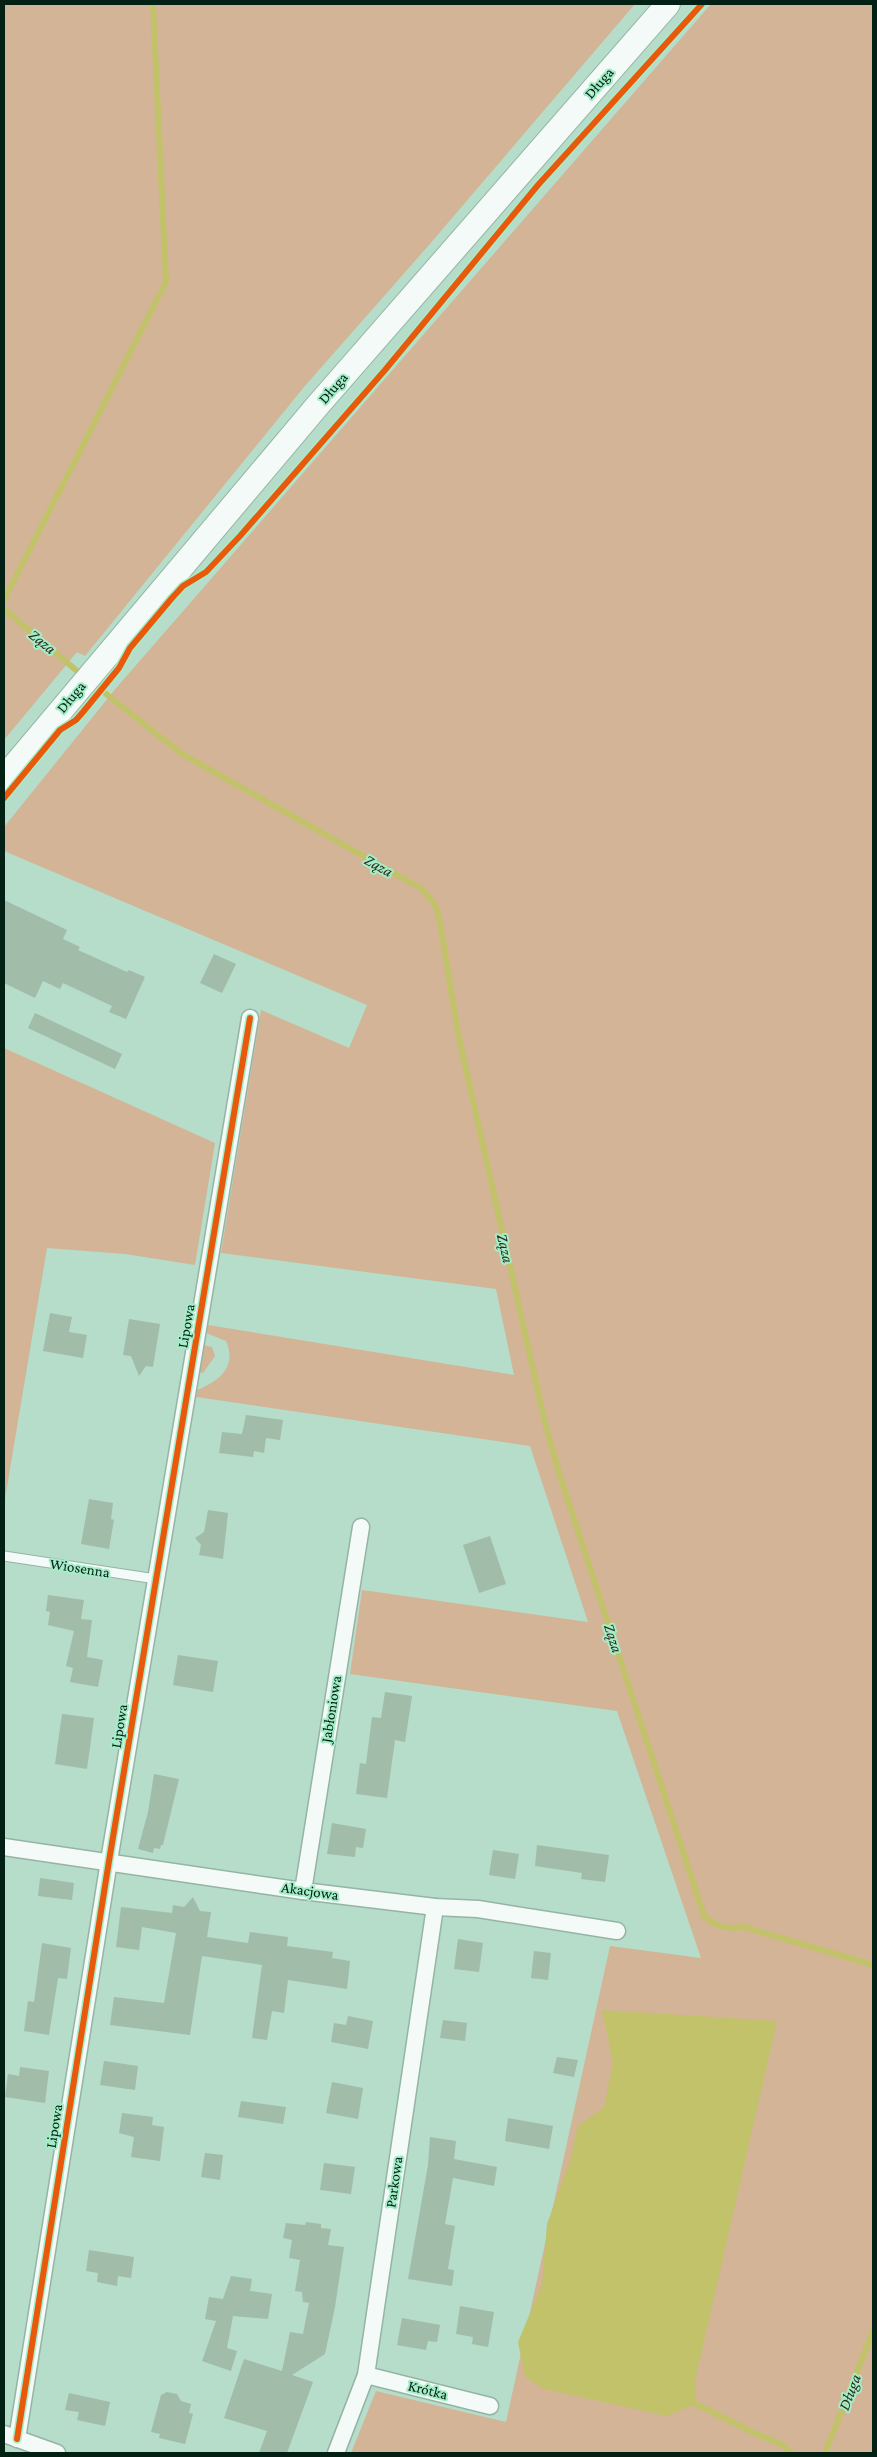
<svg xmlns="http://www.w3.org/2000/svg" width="877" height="2457" font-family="'Crimson Pro',serif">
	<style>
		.green { fill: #d3b497 }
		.water { fill: #c1c26a }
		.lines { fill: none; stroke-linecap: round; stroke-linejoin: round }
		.stream { stroke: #c1c26a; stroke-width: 6 }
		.building { fill: #a1bca9 }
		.lane-casing { stroke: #95b4a5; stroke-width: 11 }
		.street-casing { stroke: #95b4a5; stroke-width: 19 }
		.secondary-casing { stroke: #95b4a5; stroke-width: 26 }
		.lane { stroke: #f4faf7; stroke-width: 9 }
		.street { stroke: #f4faf7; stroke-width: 16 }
		.secondary { stroke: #f4faf7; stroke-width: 24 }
		.cycleway-casing { stroke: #a5edc8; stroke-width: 9 }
		.cycleway { stroke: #e8590c; stroke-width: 6 }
		.labels { text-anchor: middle; stroke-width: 4; stroke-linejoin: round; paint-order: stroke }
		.street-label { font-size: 15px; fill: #022013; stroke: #a5edc8 }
		.water-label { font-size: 16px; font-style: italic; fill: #2d2a17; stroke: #a5edc8 }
	</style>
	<rect width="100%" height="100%" fill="#b5ddc9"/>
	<g class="green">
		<path d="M4,4H635L429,245L304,387L85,656L77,652L4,740Z"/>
		<path d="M711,4H873V2453H351L376,2391L506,2422L610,1946L701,1958L617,1711L350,1674L362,1590L588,1622L530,1446L196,1397L197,1390C220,1381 237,1366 226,1341L206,1333L208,1325L514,1375L496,1289L221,1253L261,1010L349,1048L367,1005L4,851V827L117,687Z"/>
		<path d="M4,1048L215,1143L195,1265L125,1254L47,1248L4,1505Z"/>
		<path d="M203,1345L212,1347L215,1356L203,1373L199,1372Z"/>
	</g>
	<path class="water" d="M602,2010L777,2021L695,2381L696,2404L667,2416L544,2389L525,2377L518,2342L542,2285L547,2224L570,2160L578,2126L604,2107L613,2063Z"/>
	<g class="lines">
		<g class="stream">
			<path d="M4,600L166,282L153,4"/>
			<path d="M4,609L83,676"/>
			<path d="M91,682L182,754L422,889L434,903L439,917L458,1033L545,1423L559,1473L704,1916C717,1928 727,1929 744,1927L873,1965"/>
			<path d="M696,2404L750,2431L783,2445L791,2453"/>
			<path d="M825,2453L873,2331"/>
		</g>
	</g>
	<g class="building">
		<path d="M4,900L67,930L63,939L80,947L78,950L127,972L129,970L145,977L126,1019L109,1012L112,1006L63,983L60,989L43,981L35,998L4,983Z"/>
		<path d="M214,954L236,964L222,993L200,983Z"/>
		<path d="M35,1013L122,1054L115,1069L28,1028Z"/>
		<path d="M50,1313L72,1317L69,1332L87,1335L83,1358L43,1351Z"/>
		<path d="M129,1319L160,1324L153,1367L146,1366L139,1376L131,1356L123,1355Z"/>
		<path d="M246,1415L283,1420L280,1440L266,1438L264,1453L254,1451L253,1457L219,1453L222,1432L242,1434Z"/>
		<path d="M89,1499L113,1503L111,1519L114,1520L109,1549L81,1544Z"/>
		<path d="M208,1510L228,1513L223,1559L199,1555L201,1545L195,1538L204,1532Z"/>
		<path d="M490,1536L506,1584L479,1593L463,1545Z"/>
		<path d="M48,1595L84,1600L81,1619L92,1620L87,1657L103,1660L98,1687L70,1682L73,1668L66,1666L74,1631L48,1625L50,1612L46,1611Z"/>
		<path d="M178,1655L218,1661L213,1692L173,1685Z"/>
		<path d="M385,1692L412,1696L405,1742L395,1740L387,1798L356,1794L360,1763L366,1764L372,1717L381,1718Z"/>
		<path d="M62,1714L94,1718L87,1769L55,1764Z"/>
		<path d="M154,1774L179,1779L163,1845H161L160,1849L154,1848L153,1853L138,1849L148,1812Z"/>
		<path d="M332,1823L366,1829L363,1848L356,1847L355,1857L327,1854Z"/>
		<path d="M537,1845L609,1855L605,1882L581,1879L582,1873L535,1866Z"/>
		<path d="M493,1850L519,1854L515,1879L489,1875Z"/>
		<path d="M40,1878L74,1883L72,1900L38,1896Z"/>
		<path d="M193,1897L200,1911L211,1912L207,1937L248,1943L250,1932L288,1937L287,1946L333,1952L332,1958L350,1961L347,1989L288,1980L284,2013L272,2011L267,2040L252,2038L262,1965L202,1956L190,2035L110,2025L114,1997L164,2003L176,1933L142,1927L139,1950L116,1947L121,1907L172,1913L173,1905L184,1907Z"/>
		<path d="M458,1939L483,1943L479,1972L454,1969Z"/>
		<path d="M42,1943L71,1948L67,1979L58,1978L49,2035L24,2031L28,2001L34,2002Z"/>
		<path d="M534,1951L551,1953L548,1980L531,1978Z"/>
		<path d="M348,2016L373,2021L368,2049L331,2042L334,2023L346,2025Z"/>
		<path d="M443,2020L467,2023L465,2041L440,2038Z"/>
		<path d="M557,2057L578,2060L574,2077L553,2073Z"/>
		<path d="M104,2061L138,2066L135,2090L100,2085Z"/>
		<path d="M20,2067L49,2071L45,2103L5,2097L8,2074L19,2076Z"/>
		<path d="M332,2082L363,2088L358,2119L326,2113Z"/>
		<path d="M241,2101L286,2107L283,2124L238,2117Z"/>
		<path d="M122,2113L153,2117L152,2125L164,2127L160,2161L131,2157L134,2137L119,2133Z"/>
		<path d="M508,2118L553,2126L549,2149L505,2141Z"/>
		<path d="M430,2137L456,2141L454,2159L497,2167L494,2186L453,2178L445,2224L455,2226L448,2269L454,2270L452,2286L408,2279L428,2165Z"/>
		<path d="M205,2153L223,2155L220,2180L201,2177Z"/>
		<path d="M324,2163L355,2167L351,2194L320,2190Z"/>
		<path d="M306,2222L321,2224V2228L331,2229L328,2245L344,2247L335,2307L325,2354L292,2375L313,2382L287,2453H259L267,2431L224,2418L244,2359L282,2371L290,2332L303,2334L309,2303L303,2302L302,2292L295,2291L300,2260L289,2258L292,2240L283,2238L286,2223L305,2225Z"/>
		<path d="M89,2250L134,2257L131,2278L118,2276L117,2286L97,2282L98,2273L86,2271Z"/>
		<path d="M231,2276L252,2279L250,2291L272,2294L268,2319L233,2316L227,2348L237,2351L231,2371L202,2361L216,2321L205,2319L209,2297L223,2299Z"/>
		<path d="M460,2306L494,2312L488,2347L472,2344L473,2337L456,2334Z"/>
		<path d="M402,2318L440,2325L437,2342L428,2341L426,2350L397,2345Z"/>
		<path d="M167,2392L177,2394L181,2401L191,2404L189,2413L193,2414L185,2444L159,2438L160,2434L151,2432L161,2395Z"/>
		<path d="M69,2393L110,2402L105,2426L77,2420L79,2412L65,2410Z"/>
	</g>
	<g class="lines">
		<g class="lane-casing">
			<path id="lane" d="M4,1556L156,1579"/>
		</g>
		<g class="street-casing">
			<g id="street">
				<path d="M4,1847L303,1891L435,1907L478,1909L617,1931"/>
				<path d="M303,1891L361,1527"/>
				<path d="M366,2375L490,2406"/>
				<path d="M4,2434L57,2453"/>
				<path d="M17,2439L109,1861L250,1018"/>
				<path d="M336,2453L366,2375L435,1907"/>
			</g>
		</g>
		<g class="secondary-casing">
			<path id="secondary" d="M4,778L318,405L668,4"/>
		</g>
		<use href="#lane" class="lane"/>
		<use href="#street" class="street"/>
		<use href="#secondary" class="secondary"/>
		<g class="cycleway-casing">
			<g id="cycleway">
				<path d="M4,798L60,730L76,720L83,712L119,668L130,648L172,598L183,586L206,572L240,536L385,370L538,185L702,4"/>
				<path d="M17,2439L109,1861L250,1018"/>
			</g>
		</g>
		<use href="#cycleway" class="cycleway"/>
	</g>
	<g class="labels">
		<g class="street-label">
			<text transform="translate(599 83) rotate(-49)" y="5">Długa</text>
			<text transform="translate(333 388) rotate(-49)" y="5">Długa</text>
			<text transform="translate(71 697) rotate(-50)" y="5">Długa</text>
			<text transform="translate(186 1326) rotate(-80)" y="5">Lipowa</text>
			<text transform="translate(80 1568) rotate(9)" y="5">Wiosenna</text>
			<text transform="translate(331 1709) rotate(-81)" y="5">Jabłoniowa</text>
			<text transform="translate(119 1726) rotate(-81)" y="5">Lipowa</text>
			<text transform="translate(310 1891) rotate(8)" y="5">Akacjowa</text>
			<text transform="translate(54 2126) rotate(-81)" y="5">Lipowa</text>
			<text transform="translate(394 2182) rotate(-82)" y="5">Parkowa</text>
			<text transform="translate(428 2390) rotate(14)" y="5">Krótka</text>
		</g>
		<g class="water-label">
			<text transform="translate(43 641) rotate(39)" y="6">Ząza</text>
			<text transform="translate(379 865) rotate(29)" y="6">Ząza</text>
			<text transform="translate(506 1248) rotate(77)" y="6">Ząza</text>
			<text transform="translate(614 1638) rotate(72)" y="6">Ząza</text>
			<text transform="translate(849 2392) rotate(-69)" y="6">Długa</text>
		</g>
	</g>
	<rect width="877" height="2457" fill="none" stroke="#022013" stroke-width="10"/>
</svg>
